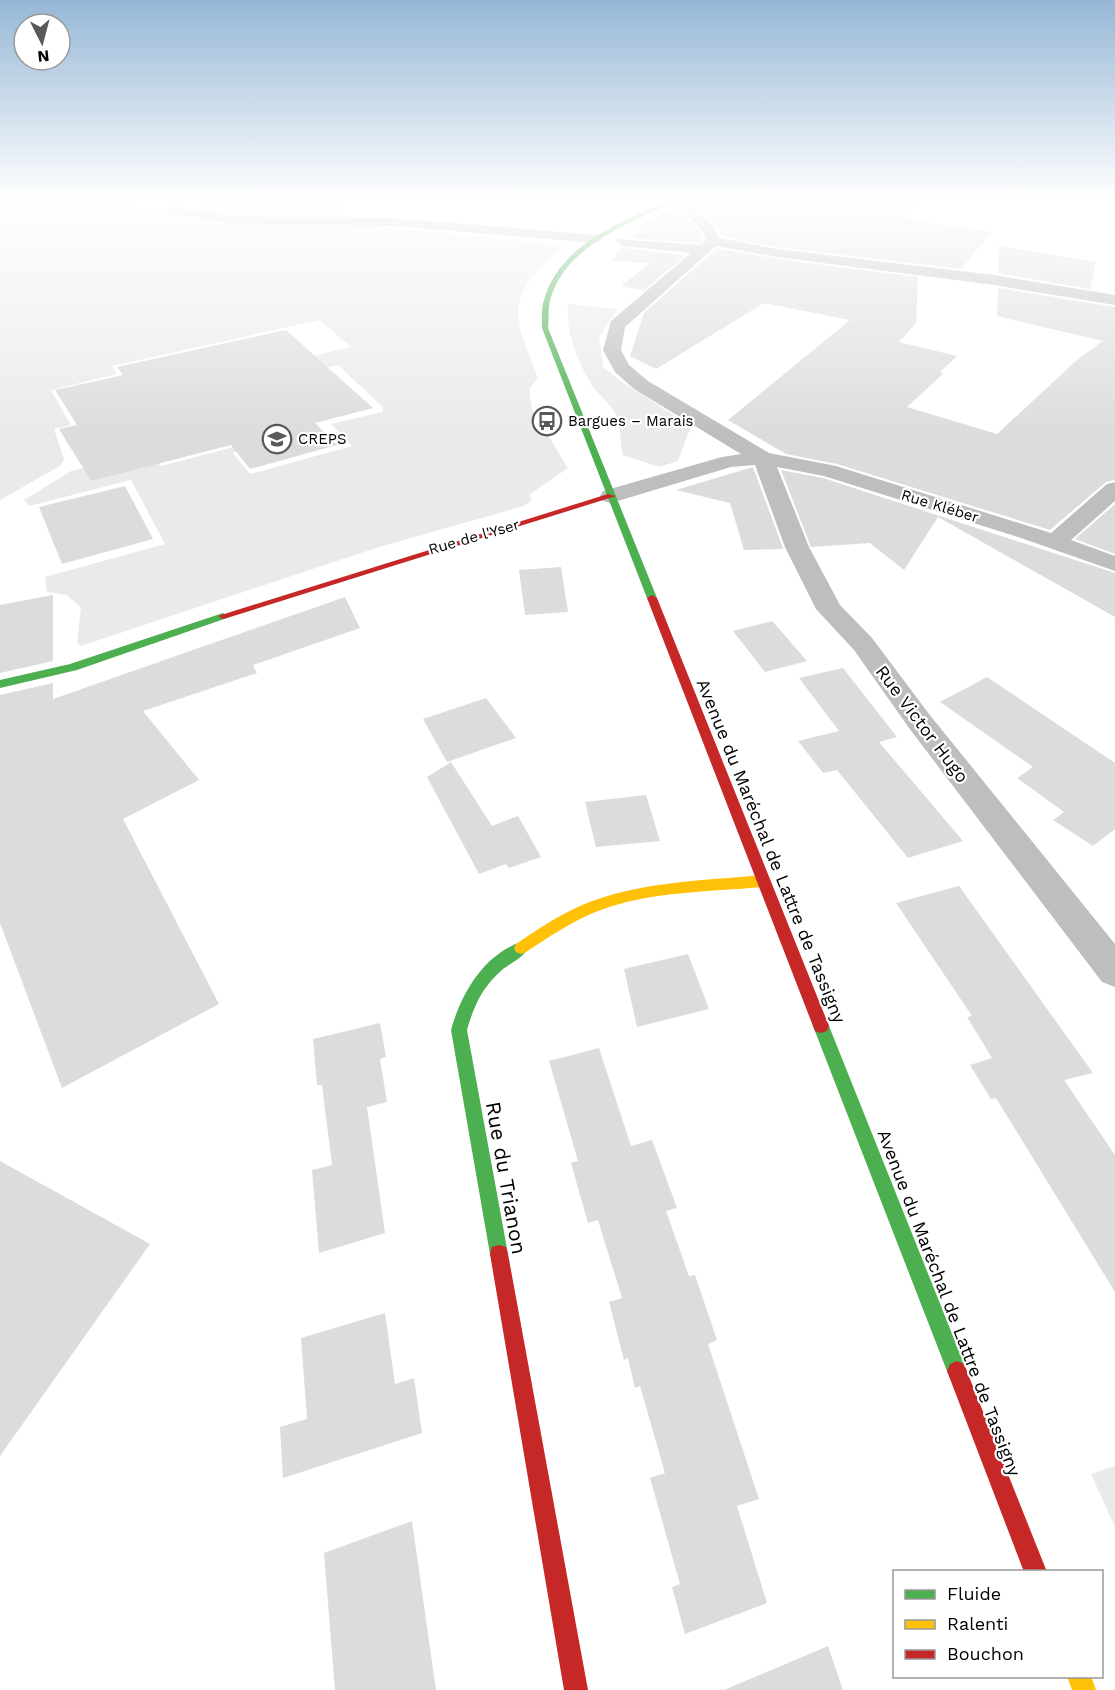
<svg xmlns="http://www.w3.org/2000/svg" width="1115" height="1690" font-family="'Work Sans',sans-serif">
	<style>
		.green { fill: #eaeaea }
		.building { fill: #dcdcdc }
		.lines { fill: none; stroke-linecap: round; stroke-linejoin: round }
		.street { fill: #bebebe; fill-rule: evenodd }
		.fast { fill: #4caf50; fill-rule: evenodd }
		.slow { fill: #ffc107; fill-rule: evenodd }
		.jam { fill: #c62828; fill-rule: evenodd }
		.labels { text-anchor: middle; stroke-width: 4.5; stroke-linejoin: round; paint-order: stroke }
		.far-poi-label { font-size: 15px; fill: #000; stroke: #fff; text-anchor: start }
		.far-street-label { font-size: 15px; fill: #000; stroke: #fff }
		.street-label { font-size: 18px; fill: #000; stroke: #fff }
		.near-street-label { font-size: 21px; fill: #000; stroke: #fff }
	</style>
	<rect width="100%" height="100%" fill="#fff"/>
	<g class="green">
		<path d="M0,198H103L165,214L219,223L355,224L559,245L562,247C543,265 516,287 518,316C519,333 532,361 538,378L529,389L532,409L568,468L530,494L531,501L524,506L379,547L81,646L77,643L81,608L67,595L47,592L45,577L165,544L131,480L29,506L24,500L71,471L151,452L161,466L234,447L238,451L233,453L250,474L352,446L331,424L382,412L383,407L338,365L244,386L233,374L351,347L320,320L112,366L117,374L51,390L71,425L54,429L64,459L60,466L0,500Z"/>
		<path d="M216,198H333L347,218L264,220L188,211Z"/>
		<path d="M568,304L618,309L599,337L603,367L622,382L691,426L678,461L659,467L623,455C619,440 622,425 614,411C607,400 596,393 590,382C576,358 566,331 568,304Z"/>
		<path d="M1115,1466V1527L1091,1474Z"/>
	</g>
	<g class="building">
		<path d="M690,198H918L906,219L992,232L961,269L777,247L721,236L714,223L688,201Z"/>
		<path d="M676,209L700,231L703,239L699,243L631,238L646,221Z"/>
		<path d="M999,246L1096,262L1090,289L998,273Z"/>
		<path d="M622,248H623L686,255L644,290L621,286L650,263L611,261Z"/>
		<path d="M717,248L777,259L918,277L916,323L899,342L957,356L940,372L944,373L907,407L997,434L1078,359L1103,341L997,316L998,288L1115,307V480L1106,482L1050,530L837,464L786,454L728,420L850,320L764,303L656,369L630,356L644,313Z"/>
		<path d="M286,330L373,408L315,423L337,445L250,469L231,445L91,481L59,429L77,425L55,390L123,375L117,367Z"/>
		<path d="M753,467L783,548V549L744,550L730,503L676,490Z"/>
		<path d="M781,470L823,478L1115,573V617L938,517L904,570L870,543L811,547Z"/>
		<path d="M125,486L153,539L62,564L39,507Z"/>
		<path d="M1115,504V554L1075,539Z"/>
		<path d="M561,567L568,612L525,615L519,570Z"/>
		<path d="M53,595V661L0,673V605Z"/>
		<path d="M345,597L360,628L253,665L257,673L143,711L199,780L123,819L219,1004L62,1088L0,923V695L53,683V699Z"/>
		<path d="M772,621L781,631L807,661L765,672L733,631Z"/>
		<path d="M843,668L897,737L879,742L963,841L908,858L837,770L823,773L798,741L839,731L799,678Z"/>
		<path d="M987,677L1115,763V829L1093,846L1053,820L1064,812L1017,778L1033,767L940,702Z"/>
		<path d="M486,698L516,738L447,762L423,719Z"/>
		<path d="M451,762L492,826L518,816L541,857L509,868L506,864L479,874L427,777Z"/>
		<path d="M646,795L660,841L596,847L585,802Z"/>
		<path d="M959,886L1093,1073L1064,1080L1115,1155V1292L996,1098L991,1099L970,1065L992,1058L967,1017L972,1016L896,903Z"/>
		<path d="M688,954L709,1009L637,1027L624,969Z"/>
		<path d="M380,1023L386,1057L380,1059L387,1102L367,1107L385,1233L319,1253L312,1170L332,1165L322,1085H317L313,1039Z"/>
		<path d="M599,1048L631,1146L652,1140L677,1208L666,1211L689,1276L695,1275L717,1340L708,1344L759,1499L737,1506L767,1603L685,1634L672,1587L680,1584L650,1478L665,1473L640,1386L635,1388L628,1358L624,1360L609,1302L622,1298L598,1220L588,1223L571,1163L578,1161L549,1061Z"/>
		<path d="M0,1161L150,1244L0,1456Z"/>
		<path d="M385,1313L395,1384L414,1378L422,1433L283,1478L280,1427L307,1419L301,1338Z"/>
		<path d="M412,1521L436,1690H335L324,1553Z"/>
		<path d="M828,1646L843,1690H724Z"/>
	</g>
	<g class="lines">
		<g class="street">
			<path d="M668,198H681L713,225L719,238L777,249L994,275L1115,295V305L994,285L777,257L716,246L625,327L621,350L629,365L648,381L769,453L836,466L1051,533L1107,484L1115,482V501L1071,540L1115,556V571L1021,538L824,476L777,467L809,547L840,605L872,638L929,714L1115,944V987L1102,982L909,728L854,650L816,609L785,547L755,465L731,467L611,503L603,501L600,496L603,491L722,457L741,454L634,389L615,372L603,350L611,321L691,253L623,246L616,242L618,239L700,245L706,240L702,230Z"/>
			<path d="M171,206L235,216L394,218L596,235L603,239L596,243L394,226L235,224L166,213L164,210Z"/>
		</g>
		<g class="fast">
			<path d="M678,198H685C672,206 656,210 643,216C605,234 562,257 550,300C548,309 549,319 548,328L657,598L652,601L647,598L542,328C542,319 541,309 544,300C560,242 628,218 678,198Z"/>
			<path d="M223,613L228,616L227,618L77,670L0,688V680L70,664Z"/>
			<path d="M521,942L526,944L528,948C524,957 511,963 503,969C483,986 474,1005 467,1030L508,1254L506,1261L499,1263L492,1261L490,1254L451,1030C461,994 483,955 521,942Z"/>
			<path d="M821,1019L827,1021L967,1371L964,1378L957,1381L950,1378L947,1371L813,1026L815,1021Z"/>
		</g>
		<g class="slow">
			<path d="M763,875L768,877L770,881L768,885L763,887C708,892 650,891 598,911C572,921 549,937 526,952L521,954L516,952L514,948L516,944C537,930 557,916 580,906C638,881 702,881 763,875Z"/>
			<path d="M1067,1676H1091L1096,1690H1072Z"/>
		</g>
		<g class="jam">
			<path d="M608,494L616,496L227,618L223,619L218,616Z"/>
			<path d="M652,595L657,598L829,1026L827,1031L821,1033L815,1031L813,1026L647,598Z"/>
			<path d="M499,1245L506,1247L508,1254L588,1690H564L490,1254L492,1247Z"/>
			<path d="M957,1361L964,1364L1047,1572H1024L947,1371L950,1364Z"/>
		</g>
	</g>
	<linearGradient id="sky" x2="0" y2="1"><stop stop-color="#96b7d6"/><stop offset="0.46" stop-color="#fff"/><stop offset="1" stop-color="#fff" stop-opacity="0"/></linearGradient>
	<rect width="1115" height="434" fill="url(#sky)"/>
	<defs>
		<g id="bus-ring" transform="scale(1.5)"><circle r="9.5" fill="#fff" stroke="#595959" stroke-width="1.5"/><path d="M-5-6H5V4H4V6H2V4H-2V6H-4V4H-5ZM-3.5-4V0h7V-4ZM-3.5 1.2v1.5H-2V1.2ZM2 1.2v1.5H3.5V1.2Z" fill="#595959"/></g>
		<g id="university-ring" transform="scale(1.5)"><circle r="9.5" fill="#fff" stroke="#595959" stroke-width="1.5"/><path d="M0-5L7-2L0 1L-7-2ZM-4 1L0 2.5L4 1V4Q0 6-4 4Z" fill="#595959"/></g>
	</defs>
	<g fill-rule="evenodd">
		<use href="#bus-ring" x="547" y="421"/>
		<use href="#university-ring" x="277" y="439"/>
	</g>
	<g class="labels">
		<g class="far-poi-label">
			<text x="568" y="426">Bargues – Marais</text>
			<text x="298" y="444">CREPS</text>
		</g>
		<g class="far-street-label">
			<text transform="translate(940 506) rotate(17)" y="5">Rue Kléber</text>
			<text transform="translate(474 537) rotate(-16)" y="5">Rue de l'Yser</text>
		</g>
		<g class="street-label">
			<text transform="translate(922 724) rotate(53)" y="6">Rue Victor Hugo</text>
			<text transform="translate(771 851) rotate(68)" y="6">Avenue du Maréchal de Lattre de Tassigny</text>
			<text transform="translate(949 1303) rotate(69)" y="6">Avenue du Maréchal de Lattre de Tassigny</text>
		</g>
		<g class="near-street-label">
			<text transform="translate(506 1178) rotate(80)" y="7">Rue du Trianon</text>
		</g>
	</g>
	<rect x="893" y="1570" width="210" height="108" fill="#ffffff" stroke="#999999" stroke-width="1.5"/>
	<rect x="905" y="1590" width="30" height="9" fill="#4caf50" stroke="#999999" stroke-width="1.5"/>
	<text x="947" y="1600" font-size="18" fill="#000000">Fluide</text>
	<rect x="905" y="1620" width="30" height="9" fill="#ffc107" stroke="#999999" stroke-width="1.5"/>
	<text x="947" y="1630" font-size="18" fill="#000000">Ralenti</text>
	<rect x="905" y="1650" width="30" height="9" fill="#c62828" stroke="#999999" stroke-width="1.5"/>
	<text x="947" y="1660" font-size="18" fill="#000000">Bouchon</text>
	<g transform="translate(42 42) rotate(174)"><circle r="28" fill="#ffffff" stroke="#999999" stroke-width="1.5"/>
	<path d="M0-4.5L10 22L0 15L-10 22Z" fill="#595959"/>
	<text y="-9" font-size="16" font-weight="bold" text-anchor="middle" fill="#000000">N</text>
	</g>
</svg>
